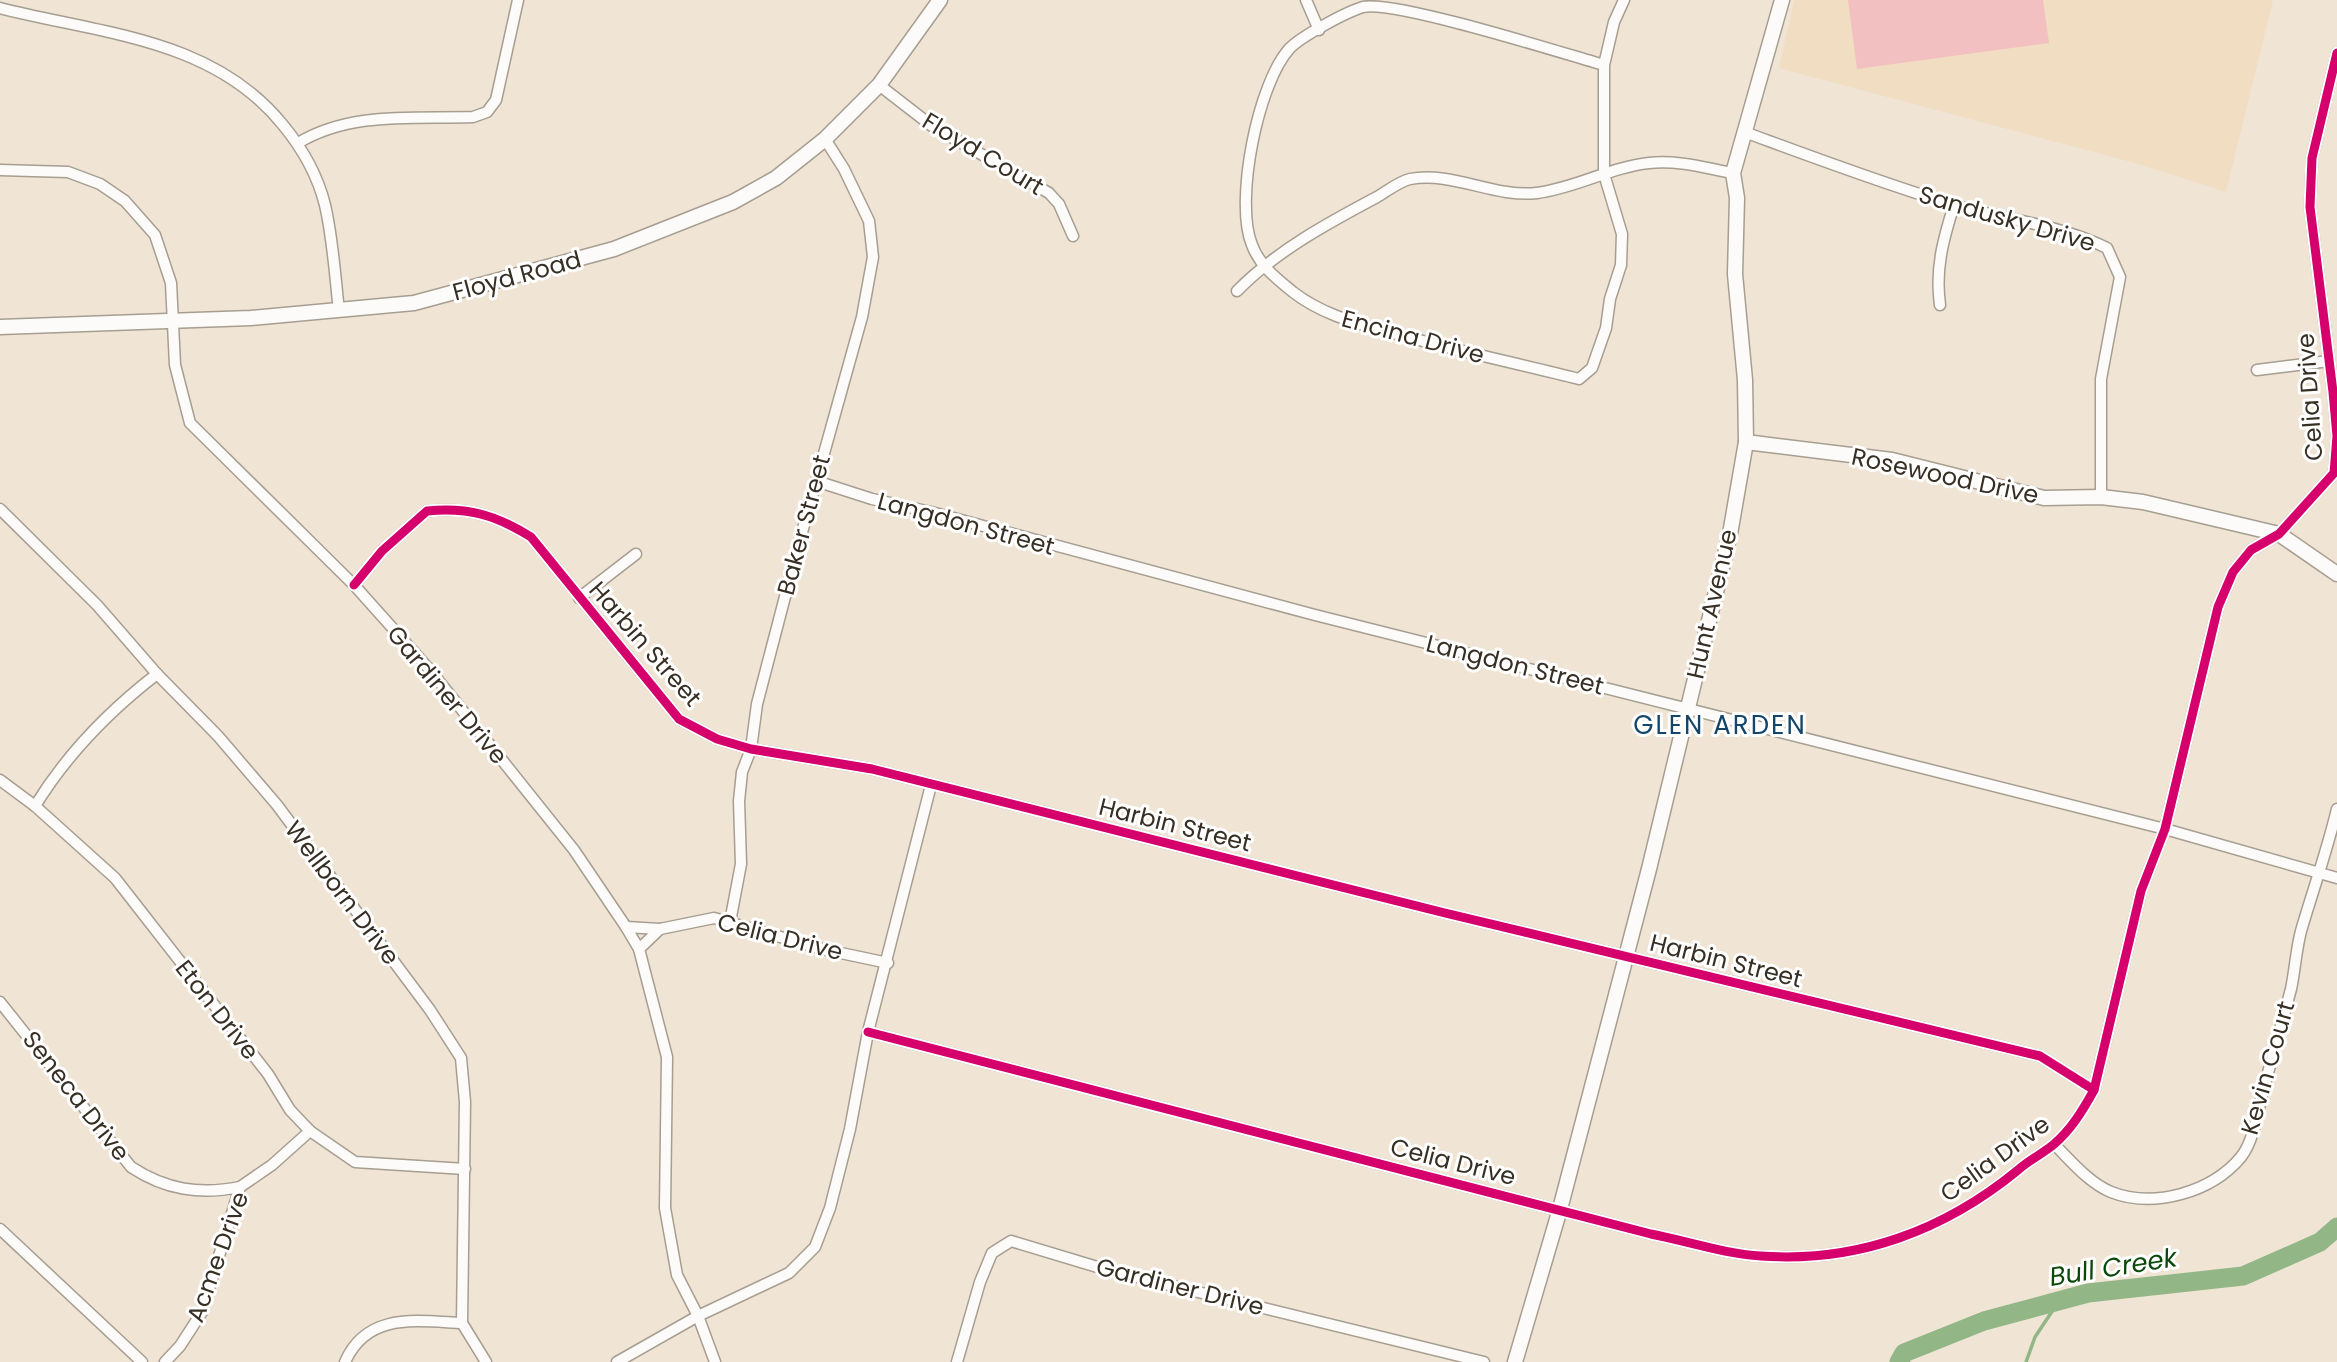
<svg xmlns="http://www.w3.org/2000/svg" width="2337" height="1362" font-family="Poppins,sans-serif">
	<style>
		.built { fill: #f1ddc2 }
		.green { fill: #f3c0c2 }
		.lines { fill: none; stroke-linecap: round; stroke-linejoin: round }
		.stream { stroke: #92b686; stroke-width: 3.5 }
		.river { stroke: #92b686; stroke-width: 19 }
		.minor-casing { stroke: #a69e91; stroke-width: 13 }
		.tertiary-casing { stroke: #a69e91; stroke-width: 17 }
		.minor { stroke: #fdfbf9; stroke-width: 10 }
		.tertiary { stroke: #fdfbf9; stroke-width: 14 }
		.cycleway-casing { stroke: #fff; stroke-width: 13 }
		.cycleway { stroke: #d6006c; stroke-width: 9 }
		.labels { text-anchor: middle; stroke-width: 6; stroke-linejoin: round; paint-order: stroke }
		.street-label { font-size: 24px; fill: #372f24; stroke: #fff }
		.neighbourhood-label { font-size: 26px; letter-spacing: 2px; fill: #15466a; stroke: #fff }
		.water-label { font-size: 26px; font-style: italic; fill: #0b4909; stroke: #fff }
	</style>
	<rect width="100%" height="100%" fill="#f0e4d4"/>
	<path class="built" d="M1794,0H2273L2226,192L2135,163L1779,68Z"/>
	<path class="green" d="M1848,0H2043L2049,43L1857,69Z"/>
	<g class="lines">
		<path class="stream" d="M2026,1362L2035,1337L2059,1301"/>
		<path class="river" d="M1899,1362L1904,1353L1984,1321L2088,1293L2243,1276L2320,1242L2337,1227"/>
		<g class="minor-casing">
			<g id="minor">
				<path d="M1306,0L1319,30"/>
				<path d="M0,8C101,34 213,38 283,125C302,148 318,177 325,205C333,239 335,276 339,311"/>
				<path d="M1604,65C1562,53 1395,0 1363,7C1346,12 1302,36 1290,48C1258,82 1234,202 1252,245C1260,266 1276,278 1293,292C1325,317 1362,324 1400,335C1459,351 1519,364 1579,379L1592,368L1606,328L1610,299L1621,265L1622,234L1604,174V65L1614,22L1624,0"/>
				<path d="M879,85L932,126L1049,193L1059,204L1073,236"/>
				<path d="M1747,133C1815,158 1884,184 1954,205C2005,220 2059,224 2107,248L2120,277L2101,379V497"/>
				<path d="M298,143C351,111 414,119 473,117L487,112L496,100L518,0"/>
				<path d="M0,170L68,172L100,184L125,201L155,235L171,283L175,365L190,423L354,585L430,670L574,850L626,927L639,949L667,1057L665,1208L677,1275L698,1316L715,1362"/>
				<path d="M1237,291C1276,251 1328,223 1377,197C1387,191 1400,181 1410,179C1453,171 1494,198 1537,193C1576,188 1611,167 1649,163C1679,160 1705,168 1733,173"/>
				<path d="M1940,305C1935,269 1943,240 1954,205"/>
				<path d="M2257,370L2329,361"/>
				<path d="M816,481L872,499L931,512L1315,615L2165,829L2337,878"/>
				<path d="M0,509L97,605L157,674L218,736L277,805L430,1010L461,1058L465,1102L462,1323L486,1362"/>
				<path d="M354,585L382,551L427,511C468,507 496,515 531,537L679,719L717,739L751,749L872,769L1445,913L2040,1056L2094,1090"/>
				<path d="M579,598L636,554"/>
				<path d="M0,780L35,806L115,878L268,1074L290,1110L310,1131L355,1162L465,1169"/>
				<path d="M35,806C67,754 109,711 157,674"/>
				<path d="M730,922L741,864L739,801L742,772L751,749L757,704L799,543L862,317L873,257L869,221L844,169L825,139"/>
				<path d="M626,927L660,929"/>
				<path d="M639,949L660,929L714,918L822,949L888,963"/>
				<path d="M0,1002L131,1167C166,1190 200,1195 240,1187"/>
				<path d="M868,1032L1651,1234C1687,1241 1725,1254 1761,1256C1858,1263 1945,1230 2018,1170C2029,1160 2042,1154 2053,1145C2071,1130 2083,1110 2094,1090L2141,891L2165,829L2218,607L2233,572L2251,550L2279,534L2334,473L2337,436L2333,392L2310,207L2312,158L2337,53"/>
				<path d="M2054,1144C2071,1161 2089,1183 2111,1192C2154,1209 2212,1192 2241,1157C2254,1141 2258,1110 2263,1091C2272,1057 2282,1023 2291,989C2295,970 2296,950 2301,931C2313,890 2327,851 2337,809"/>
				<path d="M0,1229L142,1362"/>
				<path d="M165,1362L180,1346L202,1312L240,1187L272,1165L310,1131"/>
				<path d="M345,1362C367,1312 416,1321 462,1323"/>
				<path d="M617,1362L698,1316L789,1273L815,1247L830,1208L850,1129L868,1032L931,785"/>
				<path d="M957,1362L980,1282L992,1253L1011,1241L1104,1269L1484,1362"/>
			</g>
		</g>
		<g class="tertiary-casing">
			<g id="tertiary">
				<path d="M0,327L251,318L414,303L614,249L733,202L776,178L825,139L879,85L940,0"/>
				<path d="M1746,442L1892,460L2044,498L2101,497L2143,502L2279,534L2337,574"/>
				<path d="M1515,1362L1560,1209L1649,869L1730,534L1746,442L1745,380L1735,274L1737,198L1733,173L1782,0"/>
			</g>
		</g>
		<use href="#minor" class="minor"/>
		<use href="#tertiary" class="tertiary"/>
		<g class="cycleway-casing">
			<g id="cycleway">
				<path d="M354,585L382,551L427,511C468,507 496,515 531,537L679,719L717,739L751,749L872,769L1445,913L2040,1056L2094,1090"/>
				<path d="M868,1032L1651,1234C1687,1241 1725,1254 1761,1256C1858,1263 1945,1230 2018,1170C2029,1160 2042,1154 2053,1145C2071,1130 2083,1110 2094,1090L2141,891L2165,829L2218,607L2233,572L2251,550L2279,534L2334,473L2337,436L2333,392L2310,207L2312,158L2337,53"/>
			</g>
		</g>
		<use href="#cycleway" class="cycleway"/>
	</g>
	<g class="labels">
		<g class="street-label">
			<text transform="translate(983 154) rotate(31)" y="8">Floyd Court</text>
			<text transform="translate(2007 219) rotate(16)" y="8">Sandusky Drive</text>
			<text transform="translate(517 276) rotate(-15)" y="8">Floyd Road</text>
			<text transform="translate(1413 337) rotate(15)" y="8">Encina Drive</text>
			<text transform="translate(2310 397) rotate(-94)" y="8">Celia Drive</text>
			<text transform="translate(1945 476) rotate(12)" y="8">Rosewood Drive</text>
			<text transform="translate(966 524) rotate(15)" y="8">Langdon Street</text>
			<text transform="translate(804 525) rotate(-75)" y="8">Baker Street</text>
			<text transform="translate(1712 604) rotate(-77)" y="8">Hunt Avenue</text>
			<text transform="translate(645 644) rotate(49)" y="8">Harbin Street</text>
			<text transform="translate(1515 665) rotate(14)" y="8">Langdon Street</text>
			<text transform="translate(447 695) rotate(50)" y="8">Gardiner Drive</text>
			<text transform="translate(1175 825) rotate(14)" y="8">Harbin Street</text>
			<text transform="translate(342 893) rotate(53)" y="8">Wellborn Drive</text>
			<text transform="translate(780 937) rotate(14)" y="8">Celia Drive</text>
			<text transform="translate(1726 961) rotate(14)" y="8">Harbin Street</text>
			<text transform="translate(217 1010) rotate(52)" y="8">Eton Drive</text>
			<text transform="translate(2268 1068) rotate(-74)" y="8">Kevin Court</text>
			<text transform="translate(76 1096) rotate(52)" y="8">Seneca Drive</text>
			<text transform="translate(1995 1159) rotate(-36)" y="8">Celia Drive</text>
			<text transform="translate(1453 1162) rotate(14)" y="8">Celia Drive</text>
			<text transform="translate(218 1257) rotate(-70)" y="8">Acme Drive</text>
			<text transform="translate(1180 1287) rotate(14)" y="8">Gardiner Drive</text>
		</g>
		<g class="neighbourhood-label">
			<text x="1720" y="734">GLEN ARDEN</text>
		</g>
		<g class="water-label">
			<text transform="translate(2113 1267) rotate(-9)" y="9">Bull Creek</text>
		</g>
	</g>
</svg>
